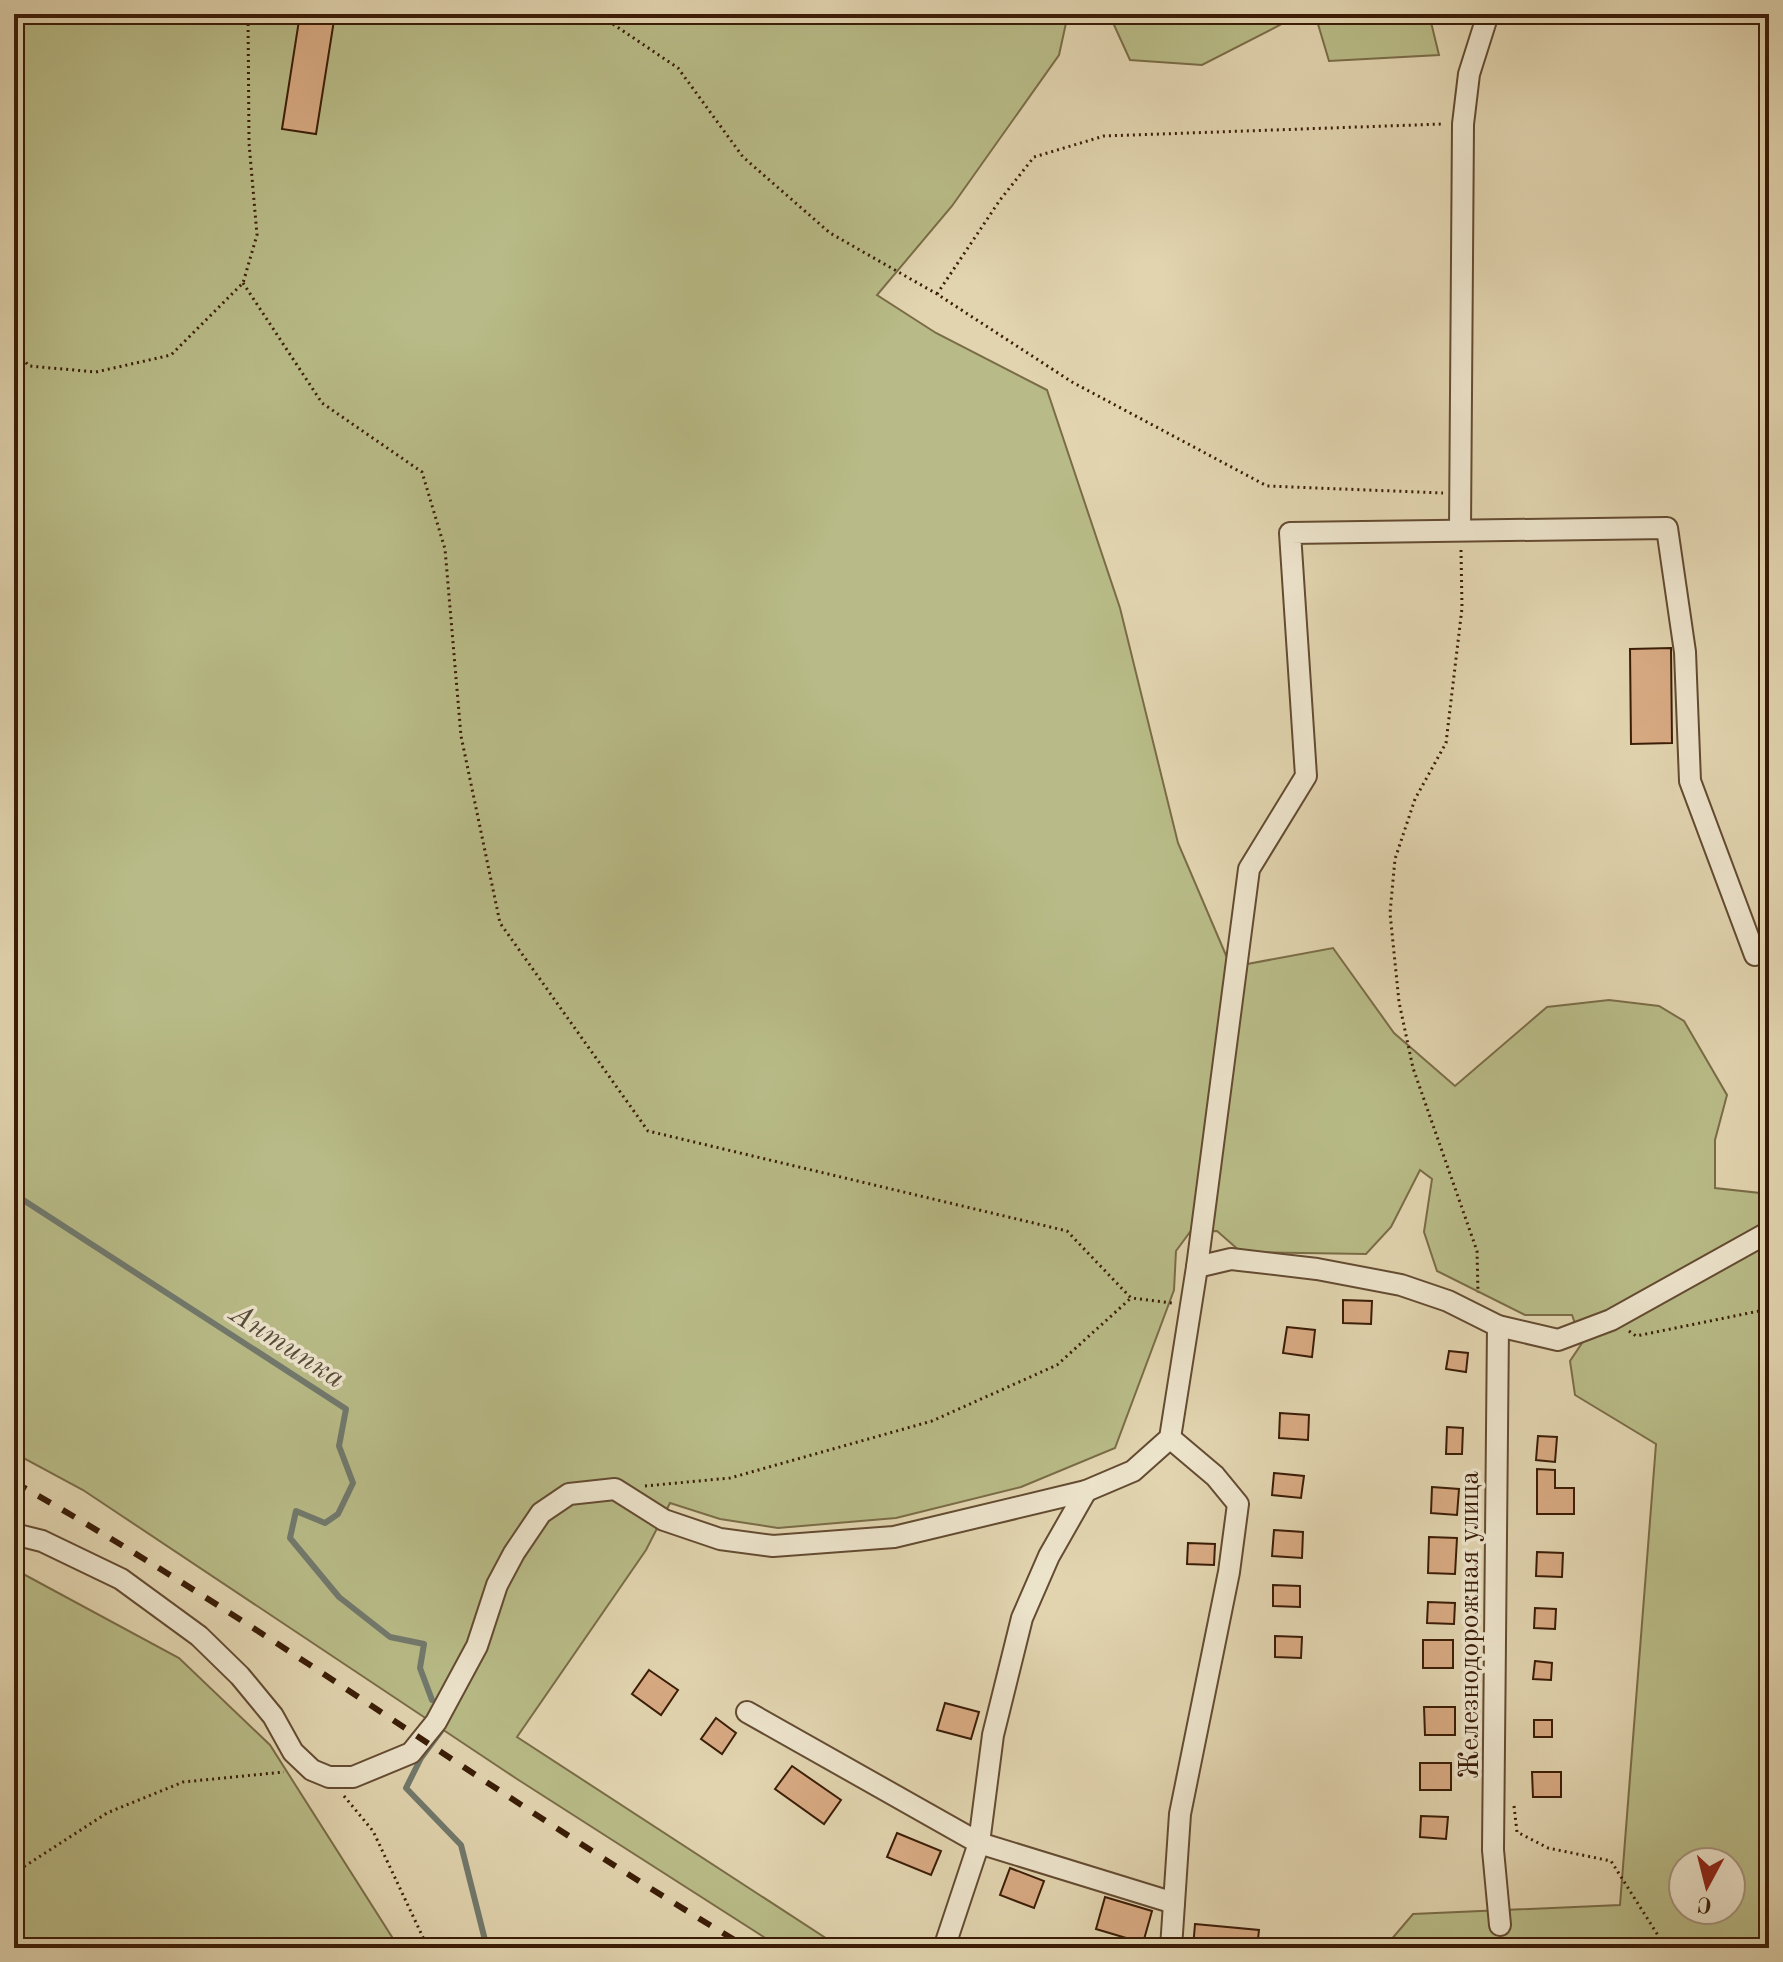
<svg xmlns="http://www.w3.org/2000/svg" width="1783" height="1962" font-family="'Old Standard TT',serif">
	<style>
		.green { fill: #b8bb87; stroke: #7a6c47; stroke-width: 2; fill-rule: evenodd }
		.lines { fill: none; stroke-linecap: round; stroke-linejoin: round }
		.stream { stroke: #71796d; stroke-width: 6 }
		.building { fill: #d8aa83; stroke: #3b1d07; stroke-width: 2 }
		.minor-casing { stroke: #644b31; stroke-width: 24 }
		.path { stroke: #3b1d07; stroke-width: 3; stroke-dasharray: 2 4; stroke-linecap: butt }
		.minor { stroke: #ece3cb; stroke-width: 20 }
		.rail { stroke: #3b1d07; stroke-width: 6; stroke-dasharray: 14 14; stroke-linecap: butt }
		.labels { text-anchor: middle; stroke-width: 7; stroke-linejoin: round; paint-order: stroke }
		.street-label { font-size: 28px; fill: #3b1d07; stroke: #ece3cb }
		.water-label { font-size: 30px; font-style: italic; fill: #564b3a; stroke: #ece3cb }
	</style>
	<rect width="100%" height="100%" fill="#e1d4af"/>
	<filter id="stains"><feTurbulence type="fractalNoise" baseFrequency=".0025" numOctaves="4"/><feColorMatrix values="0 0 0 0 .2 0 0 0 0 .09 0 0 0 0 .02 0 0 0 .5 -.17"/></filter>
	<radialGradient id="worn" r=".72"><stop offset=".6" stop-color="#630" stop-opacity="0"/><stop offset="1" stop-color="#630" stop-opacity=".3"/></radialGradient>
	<g class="green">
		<path d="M14,14H1068L1059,55L952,206L877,295L936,333L1047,390L1120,608L1178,843L1231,967L1333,948L1394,1033L1455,1086L1547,1007L1609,1000L1659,1006L1684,1021L1727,1095L1715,1140V1188L1769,1194V1948H1384L1413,1914L1620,1905L1656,1444L1575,1395L1570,1361L1582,1343L1572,1315H1525L1437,1271L1424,1232L1432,1179L1420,1170L1391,1227L1366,1254L1241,1252L1217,1231L1190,1232L1176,1251L1174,1290L1115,1448L1021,1487L896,1518L778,1528L720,1519L670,1503L646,1550L517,1737L841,1948H781L517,1779L83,1490L14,1453ZM1683,1862H1731V1910H1683Z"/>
		<path d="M1109,14H1293L1280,25L1202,65L1130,60Z"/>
		<path d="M1315,14H1429L1439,55L1329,61Z"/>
		<path d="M14,1569L179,1658L270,1745L399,1948H14Z"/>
	</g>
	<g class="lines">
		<g class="stream">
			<path d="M14,1194L346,1409L339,1446L353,1483L338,1514L325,1523L296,1511L290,1538L339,1597L390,1637L424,1644L420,1668L432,1700"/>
			<path d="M441,1731L421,1758L406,1788L461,1845L487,1948"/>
		</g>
	</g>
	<g class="building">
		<path d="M300,14H335L316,134L282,129Z"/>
		<path d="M1671,648L1672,743L1631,744L1630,649Z"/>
		<path d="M1343,1300L1372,1301L1371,1324L1343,1323Z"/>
		<path d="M1287,1327L1315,1330L1312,1357L1283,1353Z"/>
		<path d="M1449,1351L1468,1353L1466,1372L1446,1369Z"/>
		<path d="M1280,1413L1309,1415L1308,1440L1279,1438Z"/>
		<path d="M1447,1427L1463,1428L1462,1454H1446Z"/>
		<path d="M1538,1436L1557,1437L1555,1462L1536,1460Z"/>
		<path d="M1537,1469L1555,1470V1488H1574V1514H1537Z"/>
		<path d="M1274,1473L1304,1476L1301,1498L1272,1495Z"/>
		<path d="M1432,1487L1459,1489L1457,1515L1431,1513Z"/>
		<path d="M1274,1530L1303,1532L1302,1558L1272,1556Z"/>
		<path d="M1429,1537L1457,1538L1455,1574L1428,1573Z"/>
		<path d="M1188,1543L1215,1544L1214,1565L1187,1564Z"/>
		<path d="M1537,1552L1563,1553L1562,1577L1536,1576Z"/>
		<path d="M1273,1585L1300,1586V1607L1273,1606Z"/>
		<path d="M1428,1602L1455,1603L1454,1624L1427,1623Z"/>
		<path d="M1535,1608L1556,1609L1555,1629L1534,1628Z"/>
		<path d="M1275,1636L1302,1637L1301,1658L1275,1657Z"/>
		<rect x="1423" y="1640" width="30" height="28"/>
		<path d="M1535,1661L1552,1663L1551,1680L1533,1679Z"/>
		<path d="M649,1670L678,1690L661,1715L632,1694Z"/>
		<path d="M945,1703L979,1712L971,1739L937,1730Z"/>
		<path d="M1424,1707H1455V1735H1425Z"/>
		<path d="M716,1718L736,1733L722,1754L701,1739Z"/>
		<rect x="1534" y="1720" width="18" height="17"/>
		<rect x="1420" y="1763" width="31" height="27"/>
		<path d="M792,1766L841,1800L824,1824L775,1789Z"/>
		<path d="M1532,1772H1561V1797H1533Z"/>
		<path d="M1421,1816L1448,1817L1446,1839L1420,1837Z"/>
		<path d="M897,1833L941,1851L931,1875L887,1857Z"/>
		<path d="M1010,1868L1044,1881L1034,1908L1000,1895Z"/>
		<path d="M1105,1897L1152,1911L1143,1943L1096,1929Z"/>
		<path d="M1195,1924L1259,1930L1257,1948H1193Z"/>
	</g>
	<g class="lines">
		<g class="minor-casing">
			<g id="minor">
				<path d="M1460,530L1463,124L1469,74L1488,14"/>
				<path d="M1197,1267L1231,1259L1317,1269L1401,1285L1448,1301L1498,1326L1558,1340L1611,1320L1769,1232"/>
				<path d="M1498,1326L1493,1850L1500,1925"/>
				<path d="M1170,1438L1215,1476L1238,1504L1229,1572L1180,1814L1171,1948"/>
				<path d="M14,1534L42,1541L121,1579L199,1636L240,1676L273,1716L293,1752L312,1770L329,1777H353L411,1753L436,1722L477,1646L497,1585L514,1553L541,1513L569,1494L615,1489L664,1520L720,1539L773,1546L894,1537L1086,1491L1133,1471L1170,1438L1197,1267L1249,869L1306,776L1290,533L1667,528L1685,652L1690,781L1755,955"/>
				<path d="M747,1712L979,1843L1174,1903"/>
				<path d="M944,1948L979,1843L993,1735L1022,1618L1049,1556L1086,1491"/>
			</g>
		</g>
		<g class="path">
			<path d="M598,14L678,68L743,157L830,233L937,294L1072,382L1267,486L1443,493"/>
			<path d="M243,283L322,403L422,472L445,549L461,736L500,923L648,1131L1067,1231L1131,1298L1172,1303"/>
			<path d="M937,294L1000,200L1034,157L1104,136L1443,124"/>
			<path d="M14,349L29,366L96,372L171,355L243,283L257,235L249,143L248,14"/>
			<path d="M1461,550L1462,608L1446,743L1415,799L1395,859L1390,913L1399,1002L1413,1068L1477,1251L1478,1293"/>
			<path d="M1629,1331L1636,1336L1769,1309"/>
			<path d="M645,1486L730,1478L932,1421L1057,1365L1131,1298"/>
			<path d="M344,1796L373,1831L428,1948"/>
			<path d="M1514,1806L1517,1832L1548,1848L1611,1861L1666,1948"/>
			<path d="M14,1873L107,1813L183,1782L284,1772"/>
		</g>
		<use href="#minor" class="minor"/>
		<path class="rail" d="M14,1482C266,1624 499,1800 748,1948"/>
	</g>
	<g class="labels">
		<g class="street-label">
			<text transform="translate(1468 1625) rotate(-90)" y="10">Железнодорожная улица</text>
		</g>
		<g class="water-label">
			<text transform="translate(288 1345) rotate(33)" y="10">Антипка</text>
		</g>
	</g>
	<rect width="1783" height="1962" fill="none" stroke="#e1d4af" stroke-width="48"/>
	<rect x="16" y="16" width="1751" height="1930" fill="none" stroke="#3b1d07" stroke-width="4"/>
	<rect x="24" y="24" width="1735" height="1914" fill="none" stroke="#3b1d07" stroke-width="2"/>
	<g transform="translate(1707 1886) rotate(187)"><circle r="38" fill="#ece3cb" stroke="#a5947d" stroke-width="2"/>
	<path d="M0-6L14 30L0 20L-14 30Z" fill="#8f2418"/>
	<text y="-12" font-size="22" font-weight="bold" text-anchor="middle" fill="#3b1d07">С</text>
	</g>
	<rect width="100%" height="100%" filter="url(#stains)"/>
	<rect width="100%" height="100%" fill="url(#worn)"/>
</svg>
